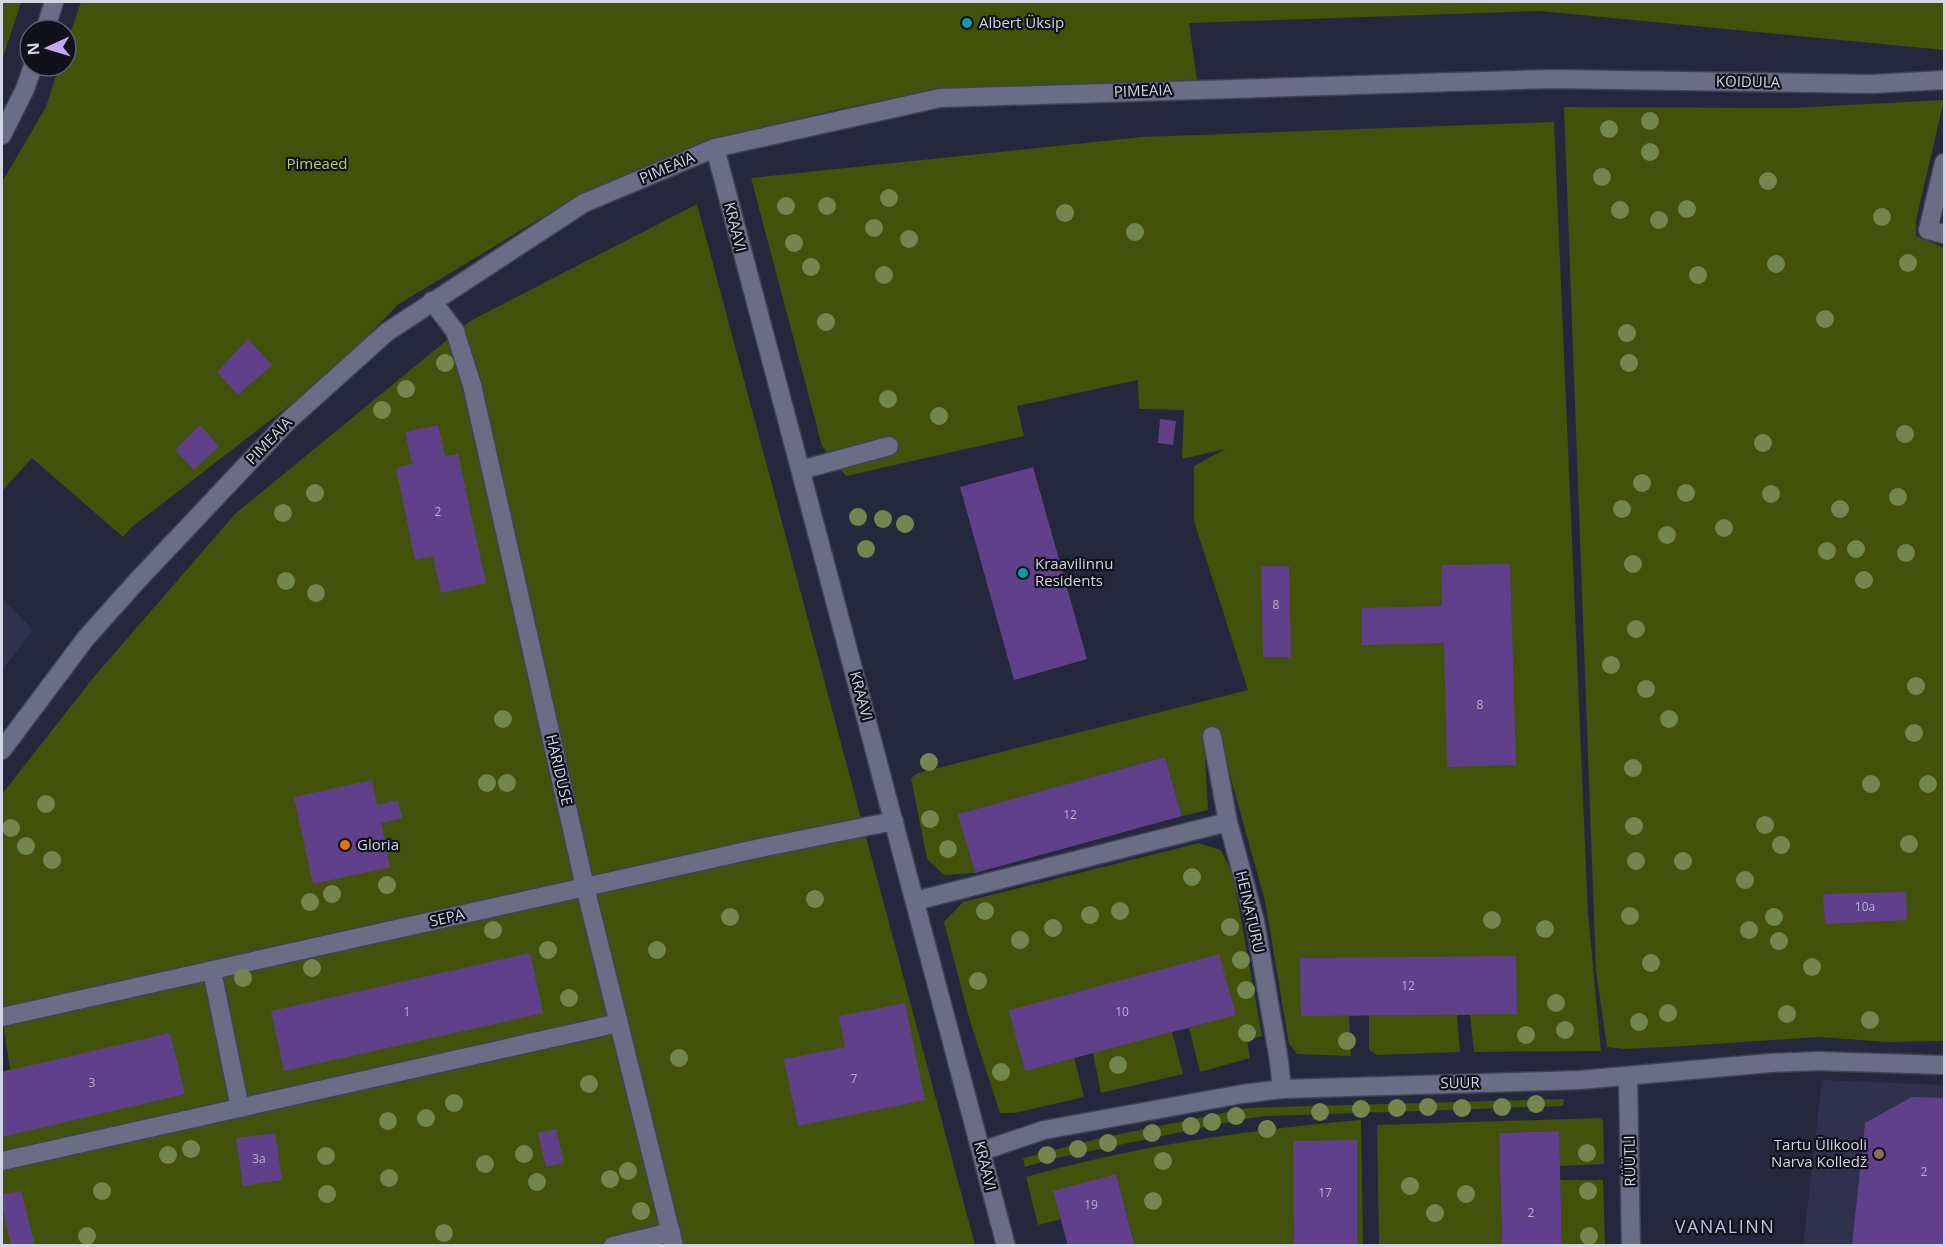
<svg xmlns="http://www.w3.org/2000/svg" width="1946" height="1247" font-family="'Open Sans',sans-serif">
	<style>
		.built { fill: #30324d }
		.green { fill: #42520b }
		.building { fill: #60408b }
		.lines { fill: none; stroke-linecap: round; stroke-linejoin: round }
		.lane-casing { stroke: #424255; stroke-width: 21 }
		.street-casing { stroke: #424255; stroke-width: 21 }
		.lane { stroke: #6a6d86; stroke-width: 18 }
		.street { stroke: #6a6d86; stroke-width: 18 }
		.tree { fill: #73864d }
		.culture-dot { fill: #0f9aa8; stroke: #10111b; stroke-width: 2 }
		.food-dot { fill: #e8710a; stroke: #10111b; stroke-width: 2 }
		.education-dot { fill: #8d6e63; stroke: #10111b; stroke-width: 2 }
		.labels { text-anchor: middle; stroke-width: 4.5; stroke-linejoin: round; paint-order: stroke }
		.number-label { font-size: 12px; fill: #b6b0ce }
		.poi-label { font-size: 15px; fill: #d3d5e4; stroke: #10111b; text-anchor: start }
		.street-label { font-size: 15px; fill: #d3d5e4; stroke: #10111b }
		.park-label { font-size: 15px; fill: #b3d35a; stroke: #10111b }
		.quarter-label { font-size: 18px; letter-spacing: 1.5px; fill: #bfc3df; stroke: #10111b }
	</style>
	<rect width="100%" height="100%" fill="#25273d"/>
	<g class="built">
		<path d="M2,598L33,630L2,671Z"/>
		<path d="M1822,1080L1944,1085V1245L1803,1246Z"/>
	</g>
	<g class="green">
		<path d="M2,2H21L2,60Z"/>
		<path d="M81,2H1944V50L1540,11L1189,23L1197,81L940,89L844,108L707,140L576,197L399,304L325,378L132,527L123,537L32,458L2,491V182L46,107L59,66H66V46Z"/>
		<path d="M1944,100L1916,220V236L1944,248V1041L1887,1042L1819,1037L1684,1046L1625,1049L1607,1047L1596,971L1564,107L1791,108Z"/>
		<path d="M1554,122L1588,914L1601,1051L1474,1052L1470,1015H1457L1460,1052L1377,1055L1369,1050V1015L1349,1016L1351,1056L1297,1054L1289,1044L1265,901L1219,736L1204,737L1208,810L1182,816L1165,757L959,814L975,873L944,875L927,859L911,778L918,773L1248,690L1194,521V466L1225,449L1182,459L1184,410L1139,409L1138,380L1017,406L1024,436L846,476L822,446L751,178L1142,137Z"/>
		<path d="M697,204L975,1245H2V1072L10,1069L2,1018V794L93,678L235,514L470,321Z"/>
		<path d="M1199,843L1221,850L1233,875L1262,1036L1247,1040L1250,1058L1200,1072L1189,1028L1172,1032L1183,1074L1101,1093L1093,1053L1074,1058L1084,1097L1015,1113H1000L970,1021L944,922L963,902Z"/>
		<path d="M1564,1099L1563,1106L1267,1116L1244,1119L1052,1159L1025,1167L1023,1158L1101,1138L1247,1108Z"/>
		<path d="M1600,1118L1603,1121L1604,1164L1559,1166L1558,1131L1499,1133L1502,1245H1379L1377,1125Z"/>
		<path d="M1361,1120L1363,1245H1135L1116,1175L1061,1219L1038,1225L1026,1177C1135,1146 1248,1130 1361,1120Z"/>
		<path d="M1560,1180H1603L1605,1245H1562Z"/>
	</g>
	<g class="building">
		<path d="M248,339L272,365L238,395L217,372Z"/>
		<path d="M1160,419L1176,421L1173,445L1158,443Z"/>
		<path d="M200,425L219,446L194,470L175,450Z"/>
		<path d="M438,425L445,456L458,454L486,583L441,593L433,556L415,560L396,468L412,464L405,432Z"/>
		<path d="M1033,467L1087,659L1014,680L960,487Z"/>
		<path d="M1510,564L1516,765L1447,767L1444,643L1362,645V608L1442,606L1441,565Z"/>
		<path d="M1261,566H1289L1291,657H1263Z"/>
		<path d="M1165,757L1182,816L975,873L958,814Z"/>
		<path d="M372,780L377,805L398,800L402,818L381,823L390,867L313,884L294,797Z"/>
		<path d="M1906,892L1907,920L1825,924L1823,894Z"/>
		<path d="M530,953L543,1013L284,1071L271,1011Z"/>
		<path d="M1219,954L1236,1015L1025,1071L1009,1010Z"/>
		<path d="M1516,956L1517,1014L1301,1016L1300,958Z"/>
		<path d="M905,1003L925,1100L798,1126L784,1059L845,1047L839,1016Z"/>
		<path d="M170,1033L185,1094L2,1137V1072Z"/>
		<path d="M1912,1097L1944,1098V1246H1852L1865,1123Z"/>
		<path d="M556,1129L564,1163L546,1167L538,1133Z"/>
		<path d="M1559,1131L1562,1246H1502L1499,1133Z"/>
		<path d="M275,1133L282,1180L243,1186L236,1138Z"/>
		<path d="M1357,1140V1246H1294L1293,1141Z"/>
		<path d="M1116,1174L1135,1246H1068L1053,1191Z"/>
		<path d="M21,1191L35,1246H11L2,1205V1194Z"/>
	</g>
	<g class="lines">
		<g class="lane-casing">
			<g id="lane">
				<path d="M1944,163L1928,230L1944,234"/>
				<path d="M801,470L889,446"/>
				<path d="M915,901L1228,822"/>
				<path d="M212,971L240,1108"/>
				<path d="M2,1161L619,1023"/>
			</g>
		</g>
		<g class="street-casing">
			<g id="street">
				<path d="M45,30L54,2"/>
				<path d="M2,135L25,89L33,66"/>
				<path d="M715,148C811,514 908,880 1006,1246"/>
				<path d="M432,301L455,331L472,385L585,887L674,1246"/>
				<path d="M1212,736L1228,822L1255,921L1279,1061L1282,1089"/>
				<path d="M2,750L86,638L137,581L288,421L387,332L584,203L715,148L940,98L1552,79L1871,84L1944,80"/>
				<path d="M2,1017L760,848L894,821"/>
				<path d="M1628,1077L1631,1246"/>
				<path d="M982,1151L1044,1130L1242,1094L1282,1089L1580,1080L1770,1063L1818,1061L1944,1065"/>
				<path d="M613,1246L671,1232"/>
			</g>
		</g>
		<use href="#lane" class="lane"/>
		<use href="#street" class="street"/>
	</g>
	<g class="tree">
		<circle cx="1650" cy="121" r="9"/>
		<circle cx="1609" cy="129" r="9"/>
		<circle cx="1650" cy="152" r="9"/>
		<circle cx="1602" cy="177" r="9"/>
		<circle cx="1768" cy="181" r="9"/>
		<circle cx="889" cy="198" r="9"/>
		<circle cx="786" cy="206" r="9"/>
		<circle cx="827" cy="206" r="9"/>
		<circle cx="1687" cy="209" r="9"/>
		<circle cx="1620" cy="210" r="9"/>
		<circle cx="1065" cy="213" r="9"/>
		<circle cx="1882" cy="217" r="9"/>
		<circle cx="1659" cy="220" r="9"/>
		<circle cx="874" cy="228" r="9"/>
		<circle cx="1135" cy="232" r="9"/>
		<circle cx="909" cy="239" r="9"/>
		<circle cx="794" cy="243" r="9"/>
		<circle cx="1908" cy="263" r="9"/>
		<circle cx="1776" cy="264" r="9"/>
		<circle cx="811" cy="267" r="9"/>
		<circle cx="884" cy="275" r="9"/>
		<circle cx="1698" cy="275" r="9"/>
		<circle cx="1825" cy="319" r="9"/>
		<circle cx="826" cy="322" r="9"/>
		<circle cx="1627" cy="333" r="9"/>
		<circle cx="445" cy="363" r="9"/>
		<circle cx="1629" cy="363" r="9"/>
		<circle cx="406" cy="389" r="9"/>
		<circle cx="888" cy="399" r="9"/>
		<circle cx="382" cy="410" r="9"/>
		<circle cx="939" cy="416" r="9"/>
		<circle cx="1905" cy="434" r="9"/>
		<circle cx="1763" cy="443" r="9"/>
		<circle cx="1642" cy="483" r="9"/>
		<circle cx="315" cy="493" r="9"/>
		<circle cx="1686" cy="493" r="9"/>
		<circle cx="1771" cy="494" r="9"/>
		<circle cx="1898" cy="497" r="9"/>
		<circle cx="1622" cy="509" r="9"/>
		<circle cx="1840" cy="509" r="9"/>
		<circle cx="283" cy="513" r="9"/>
		<circle cx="858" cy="517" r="9"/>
		<circle cx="883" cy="519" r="9"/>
		<circle cx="905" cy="524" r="9"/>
		<circle cx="1724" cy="528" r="9"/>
		<circle cx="1667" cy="535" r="9"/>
		<circle cx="866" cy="549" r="9"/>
		<circle cx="1856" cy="549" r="9"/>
		<circle cx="1827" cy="551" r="9"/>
		<circle cx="1906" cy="553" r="9"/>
		<circle cx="1633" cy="564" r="9"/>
		<circle cx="1864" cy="580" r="9"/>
		<circle cx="286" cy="581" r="9"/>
		<circle cx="316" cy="593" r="9"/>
		<circle cx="1636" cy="629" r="9"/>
		<circle cx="1611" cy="665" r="9"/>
		<circle cx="1916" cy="686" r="9"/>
		<circle cx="1646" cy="689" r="9"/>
		<circle cx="503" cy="719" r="9"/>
		<circle cx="1669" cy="719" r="9"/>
		<circle cx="1914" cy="733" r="9"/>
		<circle cx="929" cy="762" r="9"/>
		<circle cx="1633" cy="768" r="9"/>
		<circle cx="487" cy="783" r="9"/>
		<circle cx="507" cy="783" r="9"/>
		<circle cx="1871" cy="784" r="9"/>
		<circle cx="1928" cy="784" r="9"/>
		<circle cx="46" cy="804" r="9"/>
		<circle cx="930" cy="819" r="9"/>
		<circle cx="1765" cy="825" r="9"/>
		<circle cx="1634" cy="826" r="9"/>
		<circle cx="11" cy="828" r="9"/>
		<circle cx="1909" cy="844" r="9"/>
		<circle cx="1781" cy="845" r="9"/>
		<circle cx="26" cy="846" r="9"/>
		<circle cx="948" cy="849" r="9"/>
		<circle cx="52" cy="860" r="9"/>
		<circle cx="1636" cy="861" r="9"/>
		<circle cx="1683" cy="861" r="9"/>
		<circle cx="1192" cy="877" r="9"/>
		<circle cx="1745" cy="880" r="9"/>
		<circle cx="387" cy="885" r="9"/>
		<circle cx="332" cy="894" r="9"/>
		<circle cx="815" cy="899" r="9"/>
		<circle cx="310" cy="902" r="9"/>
		<circle cx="985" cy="911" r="9"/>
		<circle cx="1120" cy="911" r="9"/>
		<circle cx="1090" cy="915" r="9"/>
		<circle cx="1630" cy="916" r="9"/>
		<circle cx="730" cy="917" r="9"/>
		<circle cx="1774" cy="917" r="9"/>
		<circle cx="1492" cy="920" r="9"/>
		<circle cx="1230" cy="927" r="9"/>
		<circle cx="1053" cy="928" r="9"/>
		<circle cx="1545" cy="929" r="9"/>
		<circle cx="493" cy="930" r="9"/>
		<circle cx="1749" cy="930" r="9"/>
		<circle cx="1020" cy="940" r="9"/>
		<circle cx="1779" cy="941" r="9"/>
		<circle cx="548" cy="950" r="9"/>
		<circle cx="657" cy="950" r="9"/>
		<circle cx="1241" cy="960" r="9"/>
		<circle cx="1651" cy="963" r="9"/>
		<circle cx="1812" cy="967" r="9"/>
		<circle cx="312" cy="968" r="9"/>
		<circle cx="243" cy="978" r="9"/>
		<circle cx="978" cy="981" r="9"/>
		<circle cx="1246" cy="990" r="9"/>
		<circle cx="569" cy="998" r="9"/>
		<circle cx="1556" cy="1003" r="9"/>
		<circle cx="1668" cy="1013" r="9"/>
		<circle cx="1787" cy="1014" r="9"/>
		<circle cx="1870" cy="1020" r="9"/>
		<circle cx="1639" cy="1022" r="9"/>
		<circle cx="1565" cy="1030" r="9"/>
		<circle cx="1247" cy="1033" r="9"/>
		<circle cx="1526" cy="1035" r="9"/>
		<circle cx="1347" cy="1041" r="9"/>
		<circle cx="679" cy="1058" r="9"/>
		<circle cx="1118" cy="1065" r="9"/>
		<circle cx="1001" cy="1072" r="9"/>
		<circle cx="589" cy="1084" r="9"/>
		<circle cx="454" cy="1103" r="9"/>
		<circle cx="1536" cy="1104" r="9"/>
		<circle cx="1428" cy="1107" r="9"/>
		<circle cx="1502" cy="1107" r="9"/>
		<circle cx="1397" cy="1108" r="9"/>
		<circle cx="1462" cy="1108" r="9"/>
		<circle cx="1361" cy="1109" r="9"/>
		<circle cx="1320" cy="1112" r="9"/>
		<circle cx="1236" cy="1116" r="9"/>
		<circle cx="426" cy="1118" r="9"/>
		<circle cx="388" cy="1121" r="9"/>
		<circle cx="1212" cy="1122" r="9"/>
		<circle cx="1191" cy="1126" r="9"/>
		<circle cx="1267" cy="1129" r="9"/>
		<circle cx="1152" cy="1133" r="9"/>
		<circle cx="1108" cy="1143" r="9"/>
		<circle cx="191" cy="1149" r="9"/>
		<circle cx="1078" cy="1149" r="9"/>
		<circle cx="1587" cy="1153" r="9"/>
		<circle cx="524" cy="1154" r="9"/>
		<circle cx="168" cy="1155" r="9"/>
		<circle cx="1047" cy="1155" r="9"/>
		<circle cx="326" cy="1156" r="9"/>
		<circle cx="1163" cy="1161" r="9"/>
		<circle cx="485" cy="1164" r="9"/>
		<circle cx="628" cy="1171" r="9"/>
		<circle cx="389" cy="1178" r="9"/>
		<circle cx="610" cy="1179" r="9"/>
		<circle cx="537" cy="1182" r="9"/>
		<circle cx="1410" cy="1186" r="9"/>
		<circle cx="102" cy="1191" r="9"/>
		<circle cx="1588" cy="1191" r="9"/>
		<circle cx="327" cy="1194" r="9"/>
		<circle cx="1466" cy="1194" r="9"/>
		<circle cx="1153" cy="1201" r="9"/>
		<circle cx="641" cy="1211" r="9"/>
		<circle cx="1435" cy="1213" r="9"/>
		<circle cx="444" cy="1233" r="9"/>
		<circle cx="87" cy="1236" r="9"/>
		<circle cx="1589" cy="1236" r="9"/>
	</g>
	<g class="culture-dot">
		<circle cx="967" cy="23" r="6"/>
		<circle cx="1023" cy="573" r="6"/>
	</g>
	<circle class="food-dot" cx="345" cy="845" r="6"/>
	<circle class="education-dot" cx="1879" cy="1154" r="6"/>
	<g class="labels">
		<g class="number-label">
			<text x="438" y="516">2</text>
			<text x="1276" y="609">8</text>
			<text x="1480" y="709">8</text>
			<text x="1070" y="819">12</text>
			<text x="1865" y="911">10a</text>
			<text x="1408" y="990">12</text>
			<text x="407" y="1016">1</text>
			<text x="1122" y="1016">10</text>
			<text x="854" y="1083">7</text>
			<text x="92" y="1087">3</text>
			<text x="259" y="1163">3a</text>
			<text x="1924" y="1176">2</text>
			<text x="1325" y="1197">17</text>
			<text x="1091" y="1209">19</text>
			<text x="1531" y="1217">2</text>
		</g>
		<g class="poi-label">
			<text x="979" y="28">Albert Üksip</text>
			<text x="1035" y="569">Kraavilinnu<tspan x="1035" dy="17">Residents</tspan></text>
			<text x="357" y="850">Gloria</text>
			<text x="1867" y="1150" text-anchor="end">Tartu Ülikooli<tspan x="1867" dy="17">Narva Kolledž</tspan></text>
		</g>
		<g class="street-label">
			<text transform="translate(1748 82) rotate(1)" y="5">KOIDULA</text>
			<text transform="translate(1143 91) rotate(-2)" y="5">PIMEAIA</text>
			<text transform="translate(667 168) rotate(-23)" y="5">PIMEAIA</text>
			<text transform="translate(735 227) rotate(76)" y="5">KRAAVI</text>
			<text transform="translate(269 441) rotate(-46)" y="5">PIMEAIA</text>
			<text transform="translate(861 696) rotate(75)" y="5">KRAAVI</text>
			<text transform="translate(559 770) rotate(77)" y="5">HARIDUSE</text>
			<text transform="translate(1250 912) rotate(77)" y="5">HEINATURU</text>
			<text transform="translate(447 918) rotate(-13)" y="5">SEPA</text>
			<text transform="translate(1460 1083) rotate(-1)" y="5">SUUR</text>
			<text transform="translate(1630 1161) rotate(-91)" y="5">RÜÜTLI</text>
			<text transform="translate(985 1166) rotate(76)" y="5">KRAAVI</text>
		</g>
		<g class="park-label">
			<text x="317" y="169">Pimeaed</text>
		</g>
		<g class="quarter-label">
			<text x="1725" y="1233">VANALINN</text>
		</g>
	</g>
	<rect width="1946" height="1247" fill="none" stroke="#d3d5e4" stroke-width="6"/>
	<g transform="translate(48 48) rotate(266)"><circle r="28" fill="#10111b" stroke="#5e5f6b" stroke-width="1.5"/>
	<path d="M0-4.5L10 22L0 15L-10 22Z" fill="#c2a8f2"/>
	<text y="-9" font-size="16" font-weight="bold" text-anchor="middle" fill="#d3d5e4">N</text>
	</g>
</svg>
